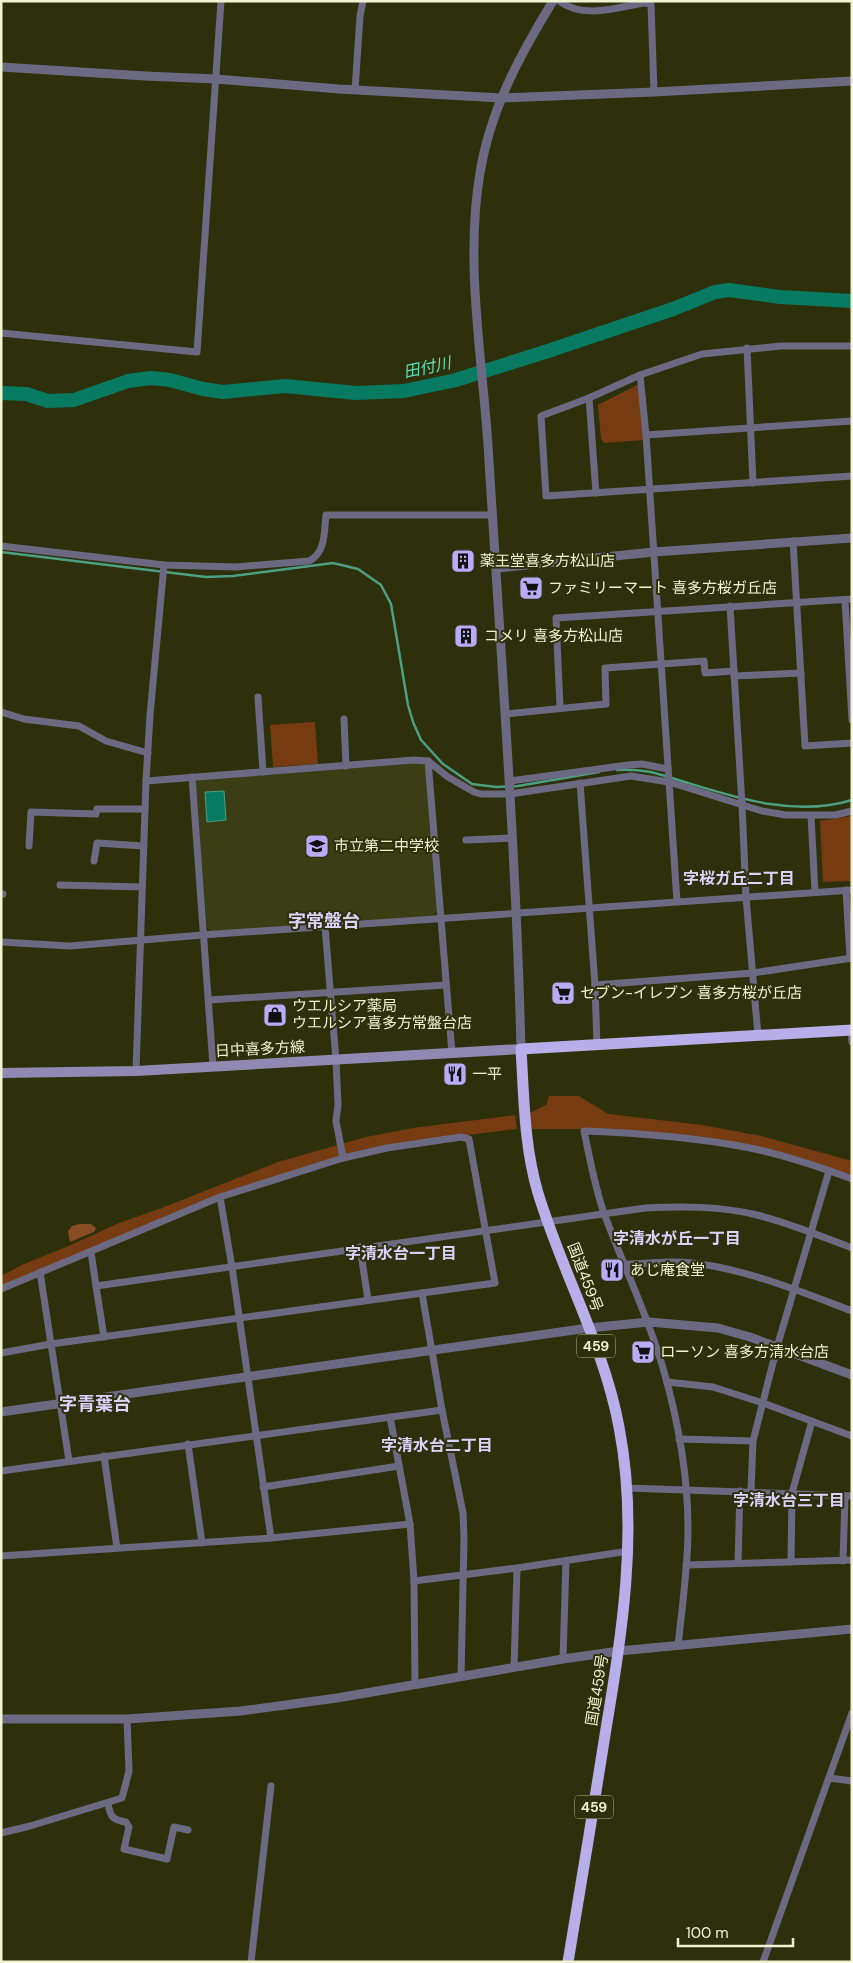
<svg xmlns="http://www.w3.org/2000/svg" width="853" height="1963" font-family="'DM Sans','Noto Sans JP',sans-serif">
	<style>
		.built { fill: #3b3d14 }
		.green { fill: #773b11 }
		.forest { fill: #8a4c23 }
		.water { fill: #067b62; stroke: #4c9f83 }
		.lines { fill: none; stroke-linecap: round; stroke-linejoin: round }
		.stream { stroke: #4c9f83; stroke-width: 2.5 }
		.river { stroke: #067b62; stroke-width: 14 }
		.minor { stroke: #6c6983; stroke-width: 7 }
		.tertiary { stroke: #6c6983; stroke-width: 9 }
		.secondary { stroke: #9089b3; stroke-width: 10 }
		.trunk { stroke: #b8aee9; stroke-width: 11 }
		.labels { text-anchor: middle; stroke-width: 4; stroke-linejoin: round; paint-order: stroke }
		.shield { fill: #2e300b; stroke: #b6b895; stroke-width: 1 }
		.shield-label { font-size: 14px; font-weight: bold; fill: #f0f3d0 }
		.poi-label { font-size: 15px; fill: #f0f3d0; stroke: #2e300b; text-anchor: start }
		.street-label { font-size: 15px; fill: #f0f3d0; stroke: #2e300b }
		.water-label { font-size: 16px; font-style: italic; fill: #59e0ba; stroke: #2e300b }
		.neighbourhood-label { font-size: 16px; font-weight: bold; fill: #d9d3fe; stroke: #2e300b }
		.quarter-label { font-size: 18px; font-weight: bold; fill: #d9d3fe; stroke: #2e300b }
	</style>
	<rect width="100%" height="100%" fill="#2e300b"/>
	<path class="built" d="M423,763L427,767L438,909L432,916L211,932L207,927L195,784L199,779Z"/>
	<g class="green">
		<path d="M637,385L639,387L644,440L604,443L601,439L598,405Z"/>
		<path d="M315,722L318,764L273,767L270,725Z"/>
		<path d="M852,816V881L823,882L820,821Z"/>
		<path d="M549,1096H579L608,1114L702,1125L761,1136L852,1161V1177L744,1146L610,1129H529L528,1114L546,1105Z"/>
		<path d="M515,1115L517,1129L401,1143L236,1190L1,1286V1276L24,1264L71,1245L119,1223L159,1209L278,1162L366,1137L413,1128Z"/>
	</g>
	<path class="forest" d="M80,1224H91L96,1228L94,1232L70,1242L68,1231L72,1226Z"/>
	<path class="water" d="M224,791L226,820L207,822L205,792Z"/>
	<g class="lines">
		<g class="stream">
			<path d="M1,552L206,577L233,576L333,563L358,569L381,585L391,604L408,705L413,722L421,740L443,764L472,784L496,787L518,786L599,772"/>
			<path d="M617,770C646,768 661,775 688,783C740,799 797,817 852,800"/>
		</g>
		<path class="river" d="M1,393L26,394L48,401L74,400L128,381L151,378L170,380L203,389L223,392L285,386L356,393L404,391L456,380L548,351L673,309L715,292L729,290L780,297L852,301"/>
		<g class="minor">
			<path d="M559,1C583,19 616,8 643,3L651,4L654,92"/>
			<path d="M355,90L360,16L363,1"/>
			<path d="M1,333L197,352L221,1"/>
			<path d="M852,346H781L702,354L640,375L589,398L541,416L546,496L852,476"/>
			<path d="M747,348L753,483"/>
			<path d="M640,375L646,435L677,902"/>
			<path d="M589,398L596,493"/>
			<path d="M646,435L852,421"/>
			<path d="M793,541L805,746L852,743"/>
			<path d="M1,546L164,565L236,567L309,561C326,553 324,532 326,515H493"/>
			<path d="M845,600L852,720"/>
			<path d="M730,606L742,805L746,897L758,1036"/>
			<path d="M734,676L801,673"/>
			<path d="M258,697L263,772"/>
			<path d="M560,707L556,618L852,599"/>
			<path d="M1,712L24,719L79,726L106,741L148,753"/>
			<path d="M505,714L606,704L605,668L704,661L705,673L734,671"/>
			<path d="M344,719L346,766"/>
			<path d="M428,761L452,1053"/>
			<path d="M192,777L213,1066"/>
			<path d="M146,781L414,760L428,761L448,777L474,792L481,794H510L631,776L669,782L762,811L786,815H835L852,811"/>
			<path d="M510,781L628,765L642,764L668,769"/>
			<path d="M580,783L595,985L597,1046"/>
			<path d="M811,816L815,892"/>
			<path d="M466,840L513,838"/>
			<path d="M29,846L31,812L96,814L97,809H145"/>
			<path d="M94,861L97,843L144,846"/>
			<path d="M60,885L142,887"/>
			<path d="M846,890L850,958"/>
			<path d="M1,894H3"/>
			<path d="M325,927L336,1060L338,1105L336,1121L343,1158"/>
			<path d="M1,942L70,946L202,935L852,890"/>
			<path d="M595,985L753,973L852,958"/>
			<path d="M209,1000L446,985"/>
			<path d="M851,1030L852,1042"/>
			<path d="M136,1071L146,781L150,715L164,565"/>
			<path d="M220,1197L232,1267L271,1538"/>
			<path d="M360,1247L368,1300"/>
			<path d="M91,1252L96,1286"/>
			<path d="M625,1264C641,1264 658,1262 675,1262C732,1263 799,1291 852,1311"/>
			<path d="M40,1272L69,1461"/>
			<path d="M1,1289L220,1197L343,1158L387,1148L461,1137L469,1139L495,1283L51,1344L1,1353"/>
			<path d="M422,1293L442,1410L463,1513L464,1539L461,1677"/>
			<path d="M104,1337L96,1286L645,1208C683,1206 720,1206 757,1215C789,1223 821,1236 852,1248"/>
			<path d="M667,1382L713,1387L763,1403L852,1436"/>
			<path d="M390,1417L410,1524L414,1581L415,1685"/>
			<path d="M679,1439L753,1441L777,1347L829,1171"/>
			<path d="M188,1444L202,1543"/>
			<path d="M104,1456L117,1548"/>
			<path d="M1,1471L442,1410"/>
			<path d="M263,1487L399,1466"/>
			<path d="M627,1488L852,1496"/>
			<path d="M751,1491L753,1441"/>
			<path d="M1,1556L271,1538L410,1524"/>
			<path d="M843,1561L845,1496"/>
			<path d="M791,1562L792,1493L812,1421"/>
			<path d="M738,1563L740,1491"/>
			<path d="M686,1565L852,1560"/>
			<path d="M414,1581L517,1568L629,1551"/>
			<path d="M678,1646C682,1607 688,1568 688,1529C688,1475 678,1420 663,1368C648,1316 624,1267 605,1216C595,1189 590,1159 584,1131C637,1133 692,1137 745,1147C781,1154 817,1166 852,1179"/>
			<path d="M563,1659L566,1561"/>
			<path d="M514,1668L517,1568"/>
			<path d="M829,1778L852,1781"/>
			<path d="M108,1803C110,1816 112,1820 126,1822L129,1827L124,1849L167,1859L174,1827L188,1830"/>
			<path d="M1,1833L30,1826L122,1798L129,1771L127,1719"/>
			<path d="M251,1962L271,1786"/>
			<path d="M763,1962L852,1713"/>
		</g>
		<g class="tertiary">
			<path d="M1,67L145,76L216,79L339,89L501,98L654,92L852,81"/>
			<path d="M497,568L654,552L852,538"/>
			<path d="M521,1049C516,852 501,657 489,461C484,367 464,266 480,173C490,110 520,55 553,1"/>
			<path d="M1,1412L588,1328L649,1322L718,1328L750,1337L852,1375"/>
			<path d="M1,1719H127L241,1711L337,1698L563,1659L619,1651L852,1629"/>
		</g>
		<path class="secondary" d="M1,1073L136,1071L521,1049"/>
		<path class="trunk" d="M568,1962C581,1886 593,1811 605,1735C622,1633 639,1530 619,1427C604,1346 562,1272 538,1193C524,1146 524,1097 521,1049L852,1030"/>
	</g>
	<defs>
		<g id="building-square" transform="scale(1.25)"><rect x="-9" y="-9" width="18" height="18" rx="4" fill="#b8abf7" stroke="#2e300b"/><path d="M-4-6H4V6H1V3H-1V6H-4ZM-2.5-4.3h1.7v1.8h-1.7ZM.8-4.3h1.7v1.8H.8ZM-2.5-1h1.7V.8h-1.7ZM.8-1h1.7V.8H.8Z" fill="#111"/></g>
		<g id="supermarket-square" transform="scale(1.25)"><rect x="-9" y="-9" width="18" height="18" rx="4" fill="#b8abf7" stroke="#2e300b"/><path d="M-6-5.5h2.5l.6 2H6L4.5 2H-2.5L-4.4-4H-6ZM-1.5 3.2a1.3 1.3 0 1 0 .1 0ZM3 3.2a1.3 1.3 0 1 0 .1 0Z" fill="#111"/></g>
		<g id="school-square" transform="scale(1.25)"><rect x="-9" y="-9" width="18" height="18" rx="4" fill="#b8abf7" stroke="#2e300b"/><path d="M0-5L7-2L0 1L-7-2ZM-4 1L0 2.5L4 1V4Q0 6-4 4Z" fill="#111"/></g>
		<g id="shop-square" transform="scale(1.25)"><rect x="-9" y="-9" width="18" height="18" rx="4" fill="#b8abf7" stroke="#2e300b"/><path d="M-5-2.5h2.3a2.7 3.5 0 0 1 5.4 0H5L5.5 6h-11ZM-1.5-2.5h3a1.5 2.3 0 0 0-3 0Z" fill="#111"/></g>
		<g id="restaurant-square" transform="scale(1.25)"><rect x="-9" y="-9" width="18" height="18" rx="4" fill="#b8abf7" stroke="#2e300b"/><path d="M-5-6h1v4h1v-4h1v4h1v-4h1v5L-1.5 .5V6h-2V.5L-5-1ZM5-6V6H3V1.5H1.5Q1.5-4 5-6Z" fill="#111"/></g>
	</defs>
	<g fill-rule="evenodd">
		<use href="#building-square" x="463" y="561"/>
		<use href="#supermarket-square" x="531" y="588"/>
		<use href="#building-square" x="466" y="636"/>
		<use href="#school-square" x="317" y="846"/>
		<use href="#supermarket-square" x="563" y="993"/>
		<use href="#shop-square" x="275" y="1015"/>
		<use href="#restaurant-square" x="455" y="1074"/>
		<use href="#restaurant-square" x="612" y="1270"/>
		<use href="#supermarket-square" x="643" y="1352"/>
	</g>
	<g class="labels">
		<g class="shield">
			<rect x="577" y="1334.5" width="38" height="23" rx="4"/>
			<rect x="575" y="1795.5" width="38" height="23" rx="4"/>
		</g>
		<g class="shield-label">
			<text x="596" y="1351">459</text>
			<text x="594" y="1812">459</text>
		</g>
		<g class="poi-label">
			<text x="480" y="566">薬王堂喜多方松山店</text>
			<text x="548" y="593">ファミリーマート 喜多方桜ガ丘店</text>
			<text x="484" y="641">コメリ 喜多方松山店</text>
			<text x="334" y="851">市立第二中学校</text>
			<text x="580" y="998">セブン-イレブン 喜多方桜が丘店</text>
			<text x="292" y="1011">ウエルシア薬局<tspan x="292" dy="17">ウエルシア喜多方常盤台店</tspan></text>
			<text x="472" y="1079">一平</text>
			<text x="630" y="1275">あじ庵食堂</text>
			<text x="660" y="1357">ローソン 喜多方清水台店</text>
		</g>
		<g class="street-label">
			<text transform="translate(260 1049) rotate(-3)" y="5">日中喜多方線</text>
			<text transform="translate(585 1277) rotate(69)" y="5">国道459号</text>
			<text transform="translate(597 1690) rotate(-81)" y="5">国道459号</text>
		</g>
		<g class="water-label">
			<text transform="translate(427 367) rotate(-12)" y="6">田付川</text>
		</g>
		<g class="neighbourhood-label">
			<text x="739" y="884">字桜ガ丘二丁目</text>
			<text x="677" y="1244">字清水が丘一丁目</text>
			<text x="401" y="1259">字清水台一丁目</text>
			<text x="437" y="1451">字清水台二丁目</text>
			<text x="789" y="1506">字清水台三丁目</text>
		</g>
		<g class="quarter-label">
			<text x="324" y="927">字常盤台</text>
			<text x="95" y="1410">字青葉台</text>
		</g>
	</g>
	<rect width="853" height="1963" fill="none" stroke="#f0f3d0" stroke-width="5"/>
	<path d="M678 1938v8h115v-8" fill="none" stroke="#f0f3d0" stroke-width="2.5"/>
	<text x="686" y="1938" font-size="15" fill="#f0f3d0" stroke="#2e300b" stroke-width="4" paint-order="stroke">100 m</text>
</svg>
